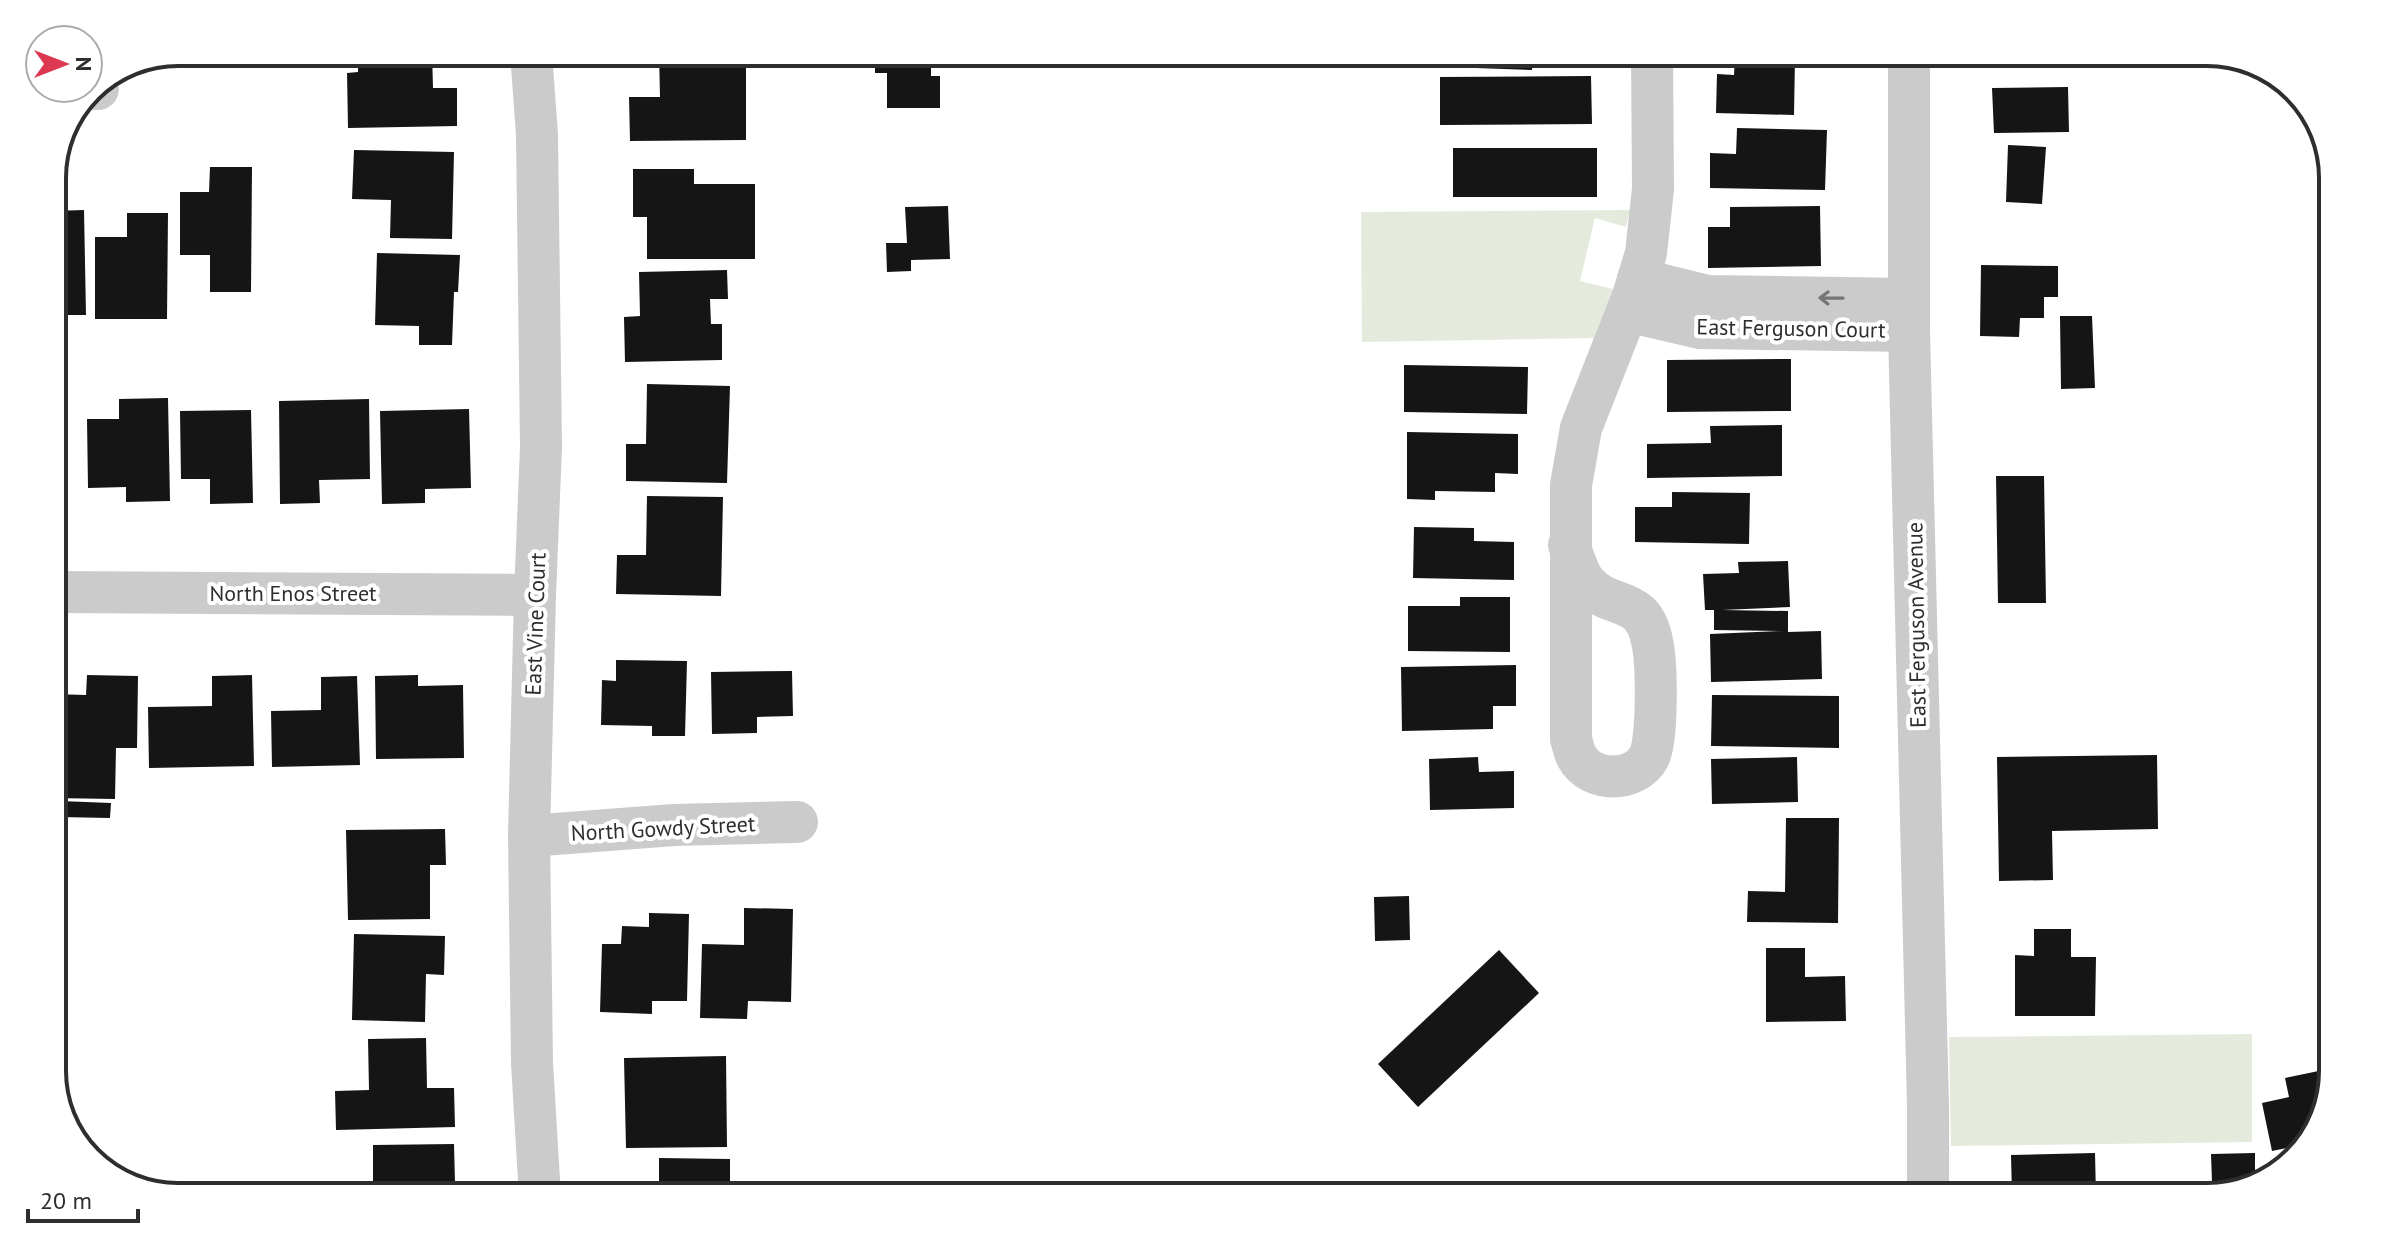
<svg xmlns="http://www.w3.org/2000/svg" width="2385" height="1249" font-family="'PT Sans',sans-serif">
	<style>
		.green { fill: #e5ebdc }
		.building { fill: #151515 }
		.lines { fill: none; stroke-linecap: round; stroke-linejoin: round }
		.minor { stroke: #cbcbcb; stroke-width: 42 }
		.oneway { stroke: #757575 }
		.labels { text-anchor: middle; stroke-width: 8; stroke-linejoin: round; paint-order: stroke }
		.street-label { font-size: 22px; fill: #2e2e2e; stroke: #fff }
		.rim { fill: none; stroke: #2e2e2e; stroke-width: 4 }
	</style>
	<rect width="100%" height="100%" fill="#fff"/>
	<g class="green">
		<path d="M1630,210L1626,227L1595,218L1580,281L1613,289L1594,338L1362,342L1361,212Z"/>
		<path d="M2252,1034V1142L1951,1146L1949,1037Z"/>
	</g>
	<g class="building">
		<path d="M358,52H432L433,88H457V126L348,128L347,73L358,72Z"/>
		<path d="M659,52H746V140L630,141L629,97H660Z"/>
		<path d="M753,52H776L779,58L762,68Z"/>
		<path d="M886,52H931V76H940V108H887V73H875V54Z"/>
		<path d="M1389,52H1533L1532,70L1389,65Z"/>
		<path d="M1735,56L1795,57L1794,115L1716,113L1717,74L1734,75Z"/>
		<path d="M1591,76L1592,124L1440,125V77Z"/>
		<path d="M2068,87L2069,132L1994,133L1992,88Z"/>
		<path d="M1737,128L1827,130L1825,190L1710,188V153L1736,154Z"/>
		<path d="M2008,145L2046,147L2042,204L2006,202Z"/>
		<rect x="1453" y="148" width="144" height="49"/>
		<path d="M354,150L454,152L452,239L390,238L391,200L352,199Z"/>
		<path d="M210,167H252L251,292H210V255H180V192H209Z"/>
		<path d="M633,169H694V184H755V259H647V217H633Z"/>
		<path d="M948,206L950,259L911,260V271L887,272L886,243H907L905,207Z"/>
		<path d="M1820,206L1821,266L1708,268V227H1730V207Z"/>
		<path d="M84,210L86,315H52V211Z"/>
		<path d="M127,213H168L167,319H95V237H127Z"/>
		<path d="M377,253L460,255L458,292H454L452,345H419V326L375,325Z"/>
		<path d="M1981,265L2058,266V297H2044V318H2020L2019,337L1980,336Z"/>
		<path d="M727,270L728,299H710L711,324H722V360L625,362L624,317L640,316L639,272Z"/>
		<path d="M2060,316H2092L2095,388L2061,389Z"/>
		<path d="M1791,359V411L1667,412V360Z"/>
		<path d="M1404,365L1528,367L1527,414L1404,412Z"/>
		<path d="M647,384L730,386L727,483L626,481V444H646Z"/>
		<path d="M168,398L170,501L126,502V487L88,488L87,419H119V399Z"/>
		<path d="M369,399L370,479L319,480L320,503L280,504L279,401Z"/>
		<path d="M469,409L471,488L425,489V503L382,504L380,411Z"/>
		<path d="M251,410L253,503L210,504V479H181L180,411Z"/>
		<path d="M1782,425V476L1647,478V444L1711,443L1710,426Z"/>
		<path d="M1407,432L1518,434V474L1495,473V492L1435,491V500L1407,499Z"/>
		<path d="M52,449H58L60,497H52Z"/>
		<path d="M1996,476H2044L2046,603H1998Z"/>
		<path d="M1672,492L1750,493L1749,544L1635,542V507H1672Z"/>
		<path d="M647,496L723,497L721,596L616,594L617,555H646Z"/>
		<path d="M1414,527L1474,528V541L1514,542V580L1413,578Z"/>
		<path d="M1788,561L1790,607L1722,610L1788,611V632L1821,631L1822,679L1711,682L1710,634L1783,631L1714,630V610H1705L1703,574L1739,573L1738,562Z"/>
		<path d="M1460,597H1510V652L1408,651V606H1460Z"/>
		<path d="M616,660L687,661L685,736H652V726L601,725L602,680L616,681Z"/>
		<path d="M1516,665V706H1493V729L1402,731L1401,667Z"/>
		<path d="M792,671L793,716L757,717V733L712,734L711,672Z"/>
		<path d="M87,675L138,676L137,748H116L115,799L52,798V694L86,695Z"/>
		<path d="M252,675L254,766L149,768L148,707L212,706V676Z"/>
		<path d="M418,675V686L463,685L464,758L376,759L375,676Z"/>
		<path d="M357,676L360,765L272,767L271,711L321,710V677Z"/>
		<path d="M1712,695L1839,696V748L1711,746Z"/>
		<path d="M2157,755L2158,829L2052,831L2053,880L1999,881L1997,757Z"/>
		<path d="M1478,757L1479,772L1514,771V808L1430,810L1429,759Z"/>
		<path d="M1797,757L1798,802L1712,804L1711,759Z"/>
		<path d="M60,801L111,803L110,818L59,817Z"/>
		<path d="M1786,818H1839L1838,923L1747,922L1748,891L1785,892Z"/>
		<path d="M445,829L446,865H430V919L348,920L346,830Z"/>
		<path d="M1409,896L1410,940L1375,941L1374,897Z"/>
		<path d="M744,908L793,909L791,1002L748,1001L747,1019L700,1018L702,944L744,945Z"/>
		<path d="M649,913L689,914L687,1001H652V1014L600,1012L602,944H621L622,926L649,927Z"/>
		<path d="M2034,929H2071V957H2096L2095,1016H2015V955L2034,956Z"/>
		<path d="M354,934L445,936L444,975L426,974L425,1022L352,1020Z"/>
		<path d="M1766,948H1805V977L1845,976L1846,1021L1766,1022Z"/>
		<path d="M1499,950L1539,993L1418,1107L1378,1064Z"/>
		<path d="M426,1038L427,1088H454L455,1127L336,1130L335,1091L369,1090L368,1039Z"/>
		<path d="M726,1056L727,1147L626,1148L624,1058Z"/>
		<path d="M2333,1068L2320,1127L2299,1151L2297,1146L2272,1151L2262,1103L2289,1097L2285,1078Z"/>
		<path d="M454,1144L455,1183L444,1184V1197H373V1145Z"/>
		<path d="M2095,1153L2096,1197L2012,1195L2011,1155Z"/>
		<path d="M2255,1153V1183L2208,1197H2167V1183L2212,1182L2211,1154Z"/>
		<path d="M659,1158L730,1159V1197H659Z"/>
	</g>
	<g class="lines">
		<g class="minor">
			<path d="M531,52L537,135L541,447L535,595L529,836L532,1063L540,1197"/>
			<path d="M1909,52V331L1928,1106V1197"/>
			<path d="M89,89H98"/>
			<path d="M1638,279L1707,296L1909,299"/>
			<path d="M1627,311L1700,328L1909,331"/>
			<path d="M1569,545C1574,557 1578,575 1587,584C1611,611 1643,594 1652,641C1657,662 1658,739 1649,757C1635,783 1591,783 1577,757C1574,752 1573,745 1571,739V485L1581,428L1633,296L1646,253L1653,189L1652,52"/>
			<path d="M52,592L535,595"/>
			<path d="M529,836L674,825L797,822"/>
		</g>
	</g>
	<defs><path id="oneway-shaft" d="M-6 0H5M1.5-3L5.5 0L1.5 3" fill="none" stroke-width="1.6" stroke-linecap="round" stroke-linejoin="round" transform="scale(2)"/></defs>
	<use class="oneway" href="#oneway-shaft" transform="translate(1831 298) rotate(-179)"/>
	<g class="labels">
		<g class="street-label">
			<text transform="translate(1791 328) rotate(1)" y="8">East Ferguson Court</text>
			<text x="293" y="601">North Enos Street</text>
			<text transform="translate(535 624) rotate(-88)" y="8">East Vine Court</text>
			<text transform="translate(1916 625) rotate(-91)" y="8">East Ferguson Avenue</text>
			<text transform="translate(663 828) rotate(-3)" y="8">North Gowdy Street</text>
		</g>
	</g>
	<path d="M0 0H2385V1249H0ZM178 66H2207A112 112 0 0 1 2319 178V1071A112 112 0 0 1 2207 1183H178A112 112 0 0 1 66 1071V178A112 112 0 0 1 178 66Z" fill="#fff" fill-rule="evenodd"/>
	<path class="rim" d="M178 66H2207A112 112 0 0 1 2319 178V1071A112 112 0 0 1 2207 1183H178A112 112 0 0 1 66 1071V178A112 112 0 0 1 178 66Z"/>
	<g transform="translate(64 64) rotate(90)"><circle r="38" fill="#ffffff" stroke="#ababab" stroke-width="2"/>
	<path d="M0-6L14 30L0 20L-14 30Z" fill="#dd3852"/>
	<text y="-12" font-size="22" font-weight="bold" text-anchor="middle" fill="#2e2e2e">N</text>
	</g>
	<path d="M28 1209v12h110v-12" fill="none" stroke="#2e2e2e" stroke-width="4"/>
	<text x="40" y="1209" font-size="24" fill="#2e2e2e" stroke="#ffffff" stroke-width="6" paint-order="stroke">20 m</text>
</svg>
